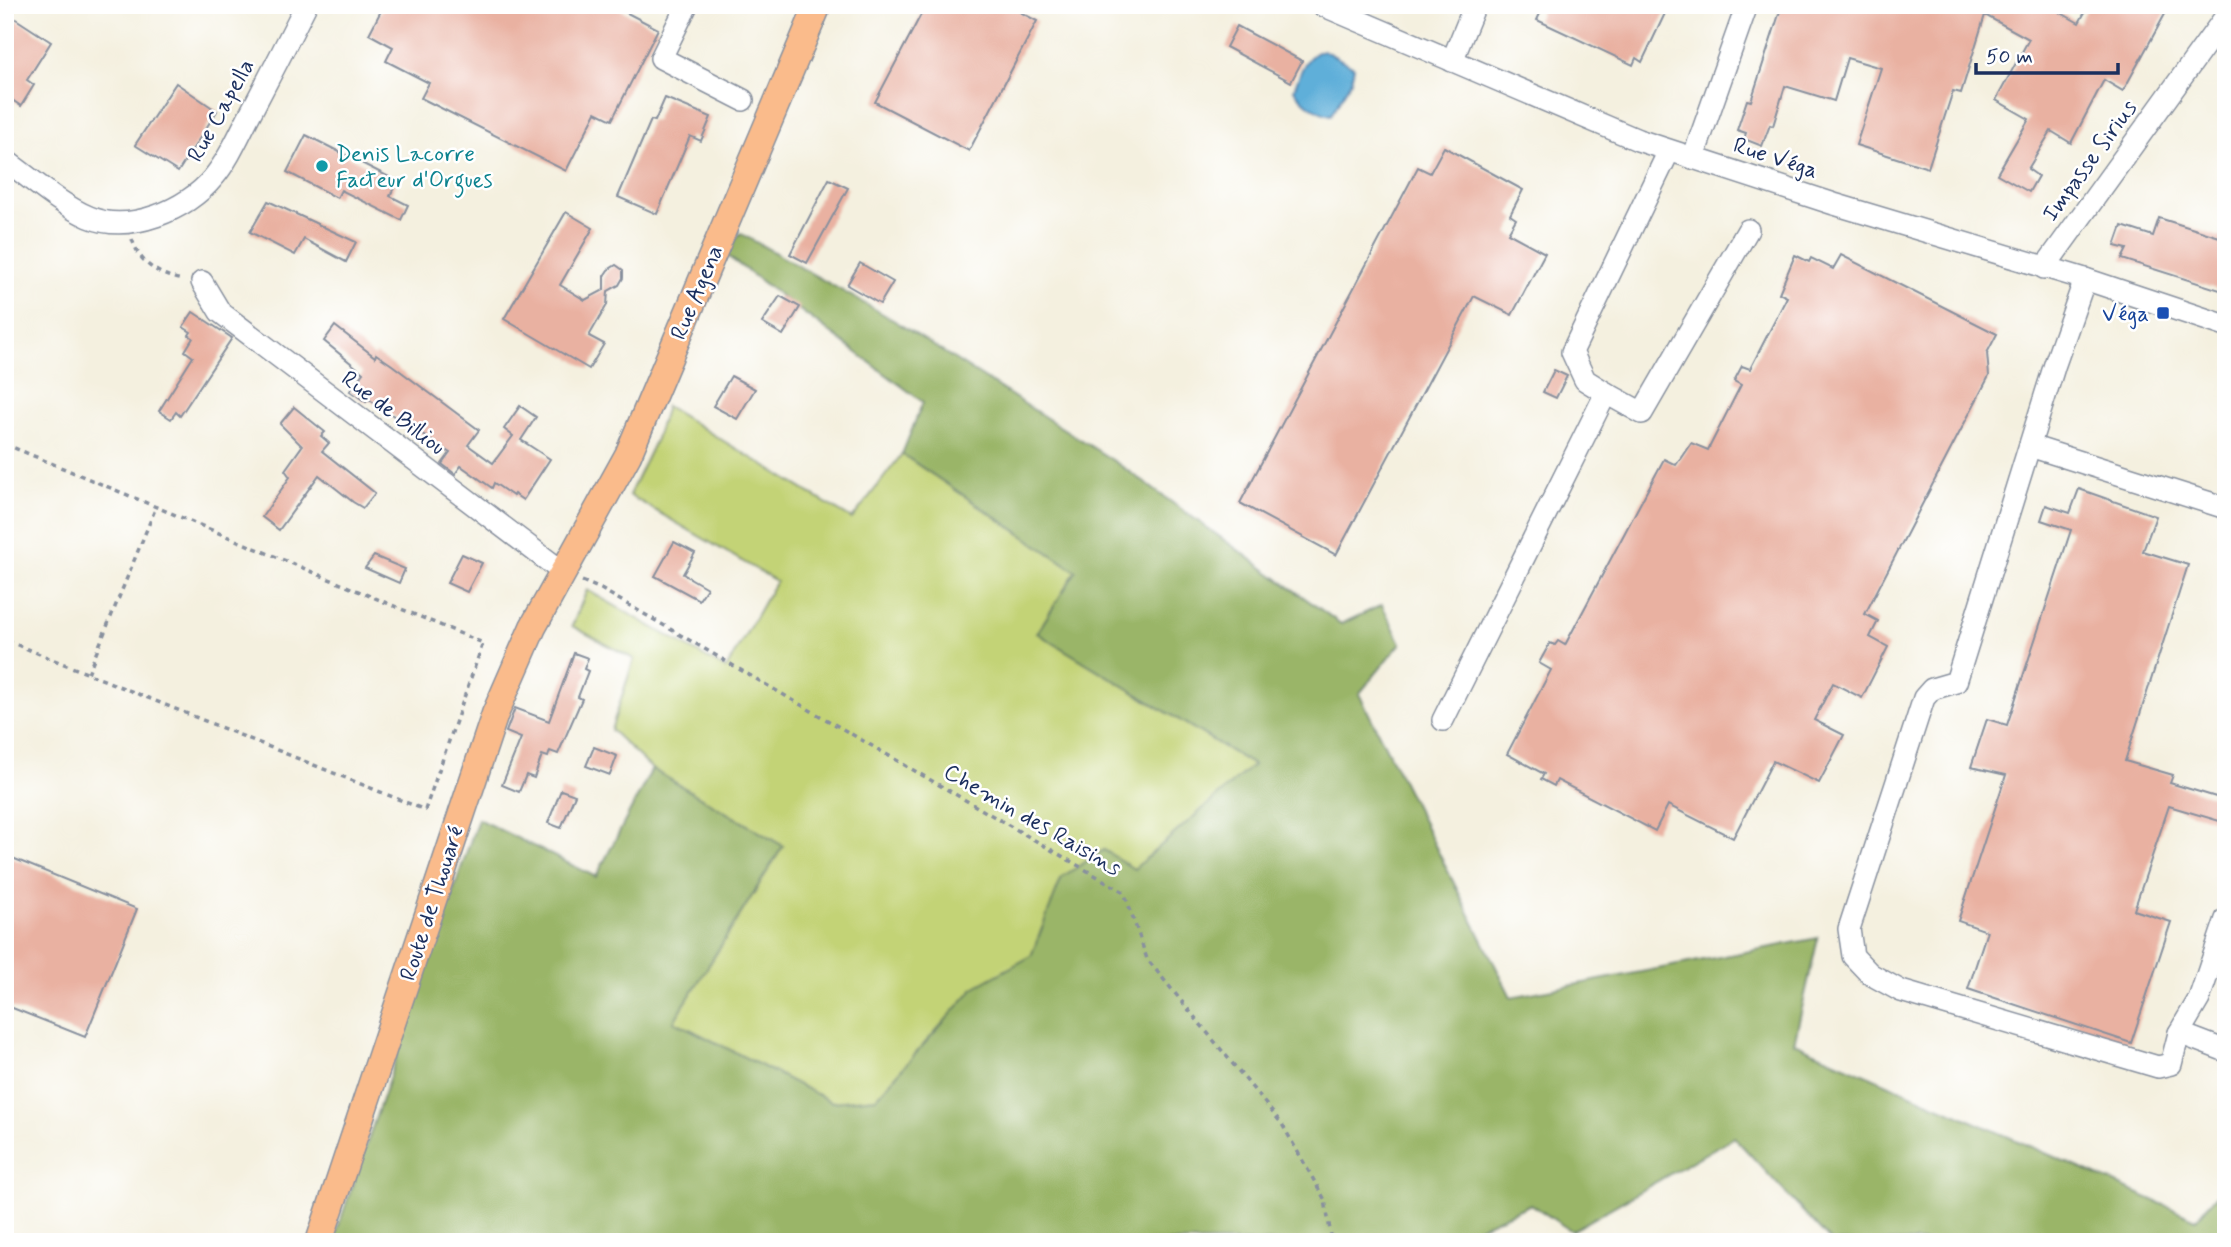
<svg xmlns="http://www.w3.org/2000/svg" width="2231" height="1247" font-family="Mynerve,sans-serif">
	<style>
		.green { fill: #c3d376; stroke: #6f816a; stroke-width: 2 }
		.forest { fill: #9ab567; stroke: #5a7262; stroke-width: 2 }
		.water { fill: #5eafd9; stroke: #3c6f9c; stroke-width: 2 }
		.building { fill: #e9b1a1 }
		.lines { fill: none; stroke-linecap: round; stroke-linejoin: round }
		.minor-casing { stroke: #88909e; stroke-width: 24 }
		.major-casing { stroke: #88909e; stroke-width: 29 }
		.path { stroke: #88909e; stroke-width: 3.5; stroke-dasharray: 5 5; stroke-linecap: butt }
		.minor { stroke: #fff; stroke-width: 21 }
		.major { stroke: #fabb8b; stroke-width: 26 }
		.culture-dot { fill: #0f9aa8; stroke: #fff; stroke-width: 2.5 }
		.transit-dot { fill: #1a4fb4; stroke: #fff; stroke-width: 2.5 }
		.labels { text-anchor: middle; stroke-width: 5; stroke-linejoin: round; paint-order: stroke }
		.street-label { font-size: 23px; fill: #1b2f5e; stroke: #fff }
		.culture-label { font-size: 23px; fill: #0d838f; stroke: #fff; text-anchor: start }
		.transit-label { font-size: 23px; fill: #164399; stroke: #fff; text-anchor: end }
	</style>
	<rect width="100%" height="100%" fill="#fff"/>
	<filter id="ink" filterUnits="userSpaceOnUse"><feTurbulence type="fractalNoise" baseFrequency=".0143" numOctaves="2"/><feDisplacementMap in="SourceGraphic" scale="14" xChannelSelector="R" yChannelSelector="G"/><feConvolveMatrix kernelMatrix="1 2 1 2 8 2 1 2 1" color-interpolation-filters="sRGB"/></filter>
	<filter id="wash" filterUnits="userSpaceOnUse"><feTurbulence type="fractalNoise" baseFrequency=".00686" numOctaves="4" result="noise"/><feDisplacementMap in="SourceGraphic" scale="28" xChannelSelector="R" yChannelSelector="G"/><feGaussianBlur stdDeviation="1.57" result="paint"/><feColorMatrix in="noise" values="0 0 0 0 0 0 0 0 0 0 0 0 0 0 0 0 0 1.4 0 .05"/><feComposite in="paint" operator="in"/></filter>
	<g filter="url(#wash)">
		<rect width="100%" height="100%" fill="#f4f0df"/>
		<path class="green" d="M666,406L852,519L902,454L1076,571L1037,633L1253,765L865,1242L674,1021L783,846L652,769L611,730L634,659L572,626L587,590L726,669L776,581L629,495L656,439Z"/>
		<path class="forest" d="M740,233L890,318L1117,463L1341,624L1382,605L1401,643L1359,694L1511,997L1818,938L1794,1043L2196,1219L2226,1184V1242H1831L1734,1137L1571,1231L1531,1204L1446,1242H333L478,819L596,877L652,769L783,846L674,1021L832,1102L876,1098L975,987L1031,956L1062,877L1104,850L1134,869L1253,765L1037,633L1076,571L902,454L923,402L726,255Z"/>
		<path class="water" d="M1323,50L1354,67L1351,81L1331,115C1316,112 1302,102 1294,89C1300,74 1305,54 1323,50Z"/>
		<g id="blocks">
			<g class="building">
				<path d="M384,5H612L658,29L612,120L596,112L566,171L421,98L429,83L386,61L393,47L369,34Z"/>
				<path d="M926,5H1007L1037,21L969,151L875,102Z"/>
				<path d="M1544,5H1669L1642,62L1636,58L1633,65L1537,20Z"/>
				<path d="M1782,5H2047L2079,23L2089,5H2170L2123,91L2104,80L2071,143L2051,131L2028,169L2038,176L2029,192L1997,174L2029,119L1996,100L2029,39L1985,15L1961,93L1953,91L1928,168L1856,145L1881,68L1847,58L1834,101L1785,86L1773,126L1770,125L1762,146L1744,139L1746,133L1737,130L1747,100L1751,101Z"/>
				<path d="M5,12L51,42L27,80L34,85L21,106L5,95Z"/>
				<path d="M1237,26L1302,61L1291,82L1226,47Z"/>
				<path d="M176,83L217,111L178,172L135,145Z"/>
				<path d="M665,98L711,117L701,141L690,136L657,214L618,197L651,120L655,121Z"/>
				<path d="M306,135L397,181L390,196L408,205L401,220L341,190L337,198L287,172Z"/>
				<path d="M1444,147L1523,190L1510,215L1516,219L1508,233L1545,253L1512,315L1474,296L1336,555L1240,503L1418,167L1430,173Z"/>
				<path d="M829,179L848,188L807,263L790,254Z"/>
				<path d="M268,201L356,242L346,262L304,239L295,255L250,232Z"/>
				<path d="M566,212L593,228L560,285L585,300L604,290V276L608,270L616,265L623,270V278L619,285L608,291L607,305L589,336L604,344L589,369L504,319Z"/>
				<path d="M2159,218L2226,239V292L2122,259L2127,249L2115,246L2122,226L2153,236Z"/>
				<path d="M1795,255L1809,262L1811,258L1833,269L1841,255L1997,334L1987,353L1989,376L1865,614L1878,621L1870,637L1888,647L1862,698L1833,683L1814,720L1844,735L1819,783L1773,761L1733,838L1668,805L1655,831L1557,780L1554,786L1541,779L1544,774L1507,754L1551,670L1539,663L1550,643L1555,645L1558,641L1565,645L1664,459L1676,465L1691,443L1708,450L1741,385L1734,381L1742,366L1750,369L1787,297L1779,293Z"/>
				<path d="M860,263L893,282L880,304L847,285Z"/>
				<path d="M780,296L800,307L783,335L762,323Z"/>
				<path d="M193,312L232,338L180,416L176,412L171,419L159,411L193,357L185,351L193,338L189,335L191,332L183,327Z"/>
				<path d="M335,326L375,357L376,354L392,365L479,430L468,445L493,463L513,436L504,429L520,406L536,417L521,440L550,459L523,500L514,494L513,496L494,483L492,488L461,466L455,474L442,464L450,453L368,399L366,402L350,391L363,373L324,341Z"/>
				<path d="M1554,370L1567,376L1556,398L1543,392Z"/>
				<path d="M731,376L755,389L737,419L713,406Z"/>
				<path d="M294,407L325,432L321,436L329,443L322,451L375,493L363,508L353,502L319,475L279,530L262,517L290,477L285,470L302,446L280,424Z"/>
				<path d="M2079,489L2156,516L2143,551L2188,565L2125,761L2173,775L2170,783L2226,800V823L2169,806L2134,910L2171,922L2131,1043L1968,989L1987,931L1958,921L2006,775L1971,767L1987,719L2007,725L2071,530L2041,520L2046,505L2070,513Z"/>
				<path d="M674,542L695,553L683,574L707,588L699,600L655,576Z"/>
				<path d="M462,554L482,563L467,592L447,583Z"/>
				<path d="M374,556L405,569L399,583L365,568Z"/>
				<path d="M574,653L588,658L584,669L588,671L578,697L582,699L558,754L550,751L548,757L542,755L534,778L526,775L519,792L502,785L521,738L506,732L515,708L549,721Z"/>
				<path d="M594,747L617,756L610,775L586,766Z"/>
				<path d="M561,790L575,795L561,828L548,823Z"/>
				<path d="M5,855L137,909L85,1037L5,1005Z"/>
			</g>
		</g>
	</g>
	<g filter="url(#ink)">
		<use href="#blocks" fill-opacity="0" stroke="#88909e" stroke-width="2"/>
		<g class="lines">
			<g class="minor-casing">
				<g id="minor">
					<path d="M687,5L661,58L743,100"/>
					<path d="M1322,5L1638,140L1834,204L2085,279L2226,326"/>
					<path d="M1452,61L1475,5"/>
					<path d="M1693,158L1747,5"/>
					<path d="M5,160C32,179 59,204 89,217C129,234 187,210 213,178C229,159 239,135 250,114C269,78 288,41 306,5"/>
					<path d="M2044,268L2226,16"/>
					<path d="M2085,279L2055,364L1956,682L1932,689L1924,698L1849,929L1853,956L1870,974L1901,991L2158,1067L2171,1064L2179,1033L2199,999L2226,919"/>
					<path d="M202,282L220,312L564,573"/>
					<path d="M1606,393L1642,413L1748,230"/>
					<path d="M2030,446L2226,508"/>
					<path d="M1443,720L1606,393L1585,380L1572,352L1669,151"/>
					<path d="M2179,1033L2226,1051"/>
				</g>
			</g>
			<g class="major-casing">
				<path id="major" d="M319,1242L495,714L533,627L628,455L818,5"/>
			</g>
			<g class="path">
				<path d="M132,239C140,264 158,275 183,280"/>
				<path d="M5,444L483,643L425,810L5,640"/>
				<path d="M582,581L601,589L1124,892L1147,959L1282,1124L1325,1200L1332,1242"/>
				<path d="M88,673L156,507"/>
			</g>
			<use href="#minor" class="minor"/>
			<use href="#major" class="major"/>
		</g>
	</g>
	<circle class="culture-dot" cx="322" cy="166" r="7"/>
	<rect class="transit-dot" x="2156" y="306" width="14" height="14" rx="3.5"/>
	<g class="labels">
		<g class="street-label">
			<text transform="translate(220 110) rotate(-61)" y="8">Rue Capella</text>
			<text transform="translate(1776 157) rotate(18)" y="8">Rue Véga</text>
			<text transform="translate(2089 160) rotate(-54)" y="8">Impasse Sirius</text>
			<text transform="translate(696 292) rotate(-67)" y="8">Rue Agena</text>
			<text transform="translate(394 412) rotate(37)" y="8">Rue de Billiou</text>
			<text transform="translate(1033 819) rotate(30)" y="8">Chemin des Raisins</text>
			<text transform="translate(431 903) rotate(-72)" y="8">Route de Thouaré</text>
		</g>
		<g class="culture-label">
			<text x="336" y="161">Denis Lacorre<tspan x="336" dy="26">Facteur d'Orgues</tspan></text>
		</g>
		<g class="transit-label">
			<text x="2149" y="321">Véga</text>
		</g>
	</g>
	<rect width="2231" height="1247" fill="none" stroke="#fff" stroke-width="28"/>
	<path d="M1976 63v10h142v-10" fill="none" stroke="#1b2f5e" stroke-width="3.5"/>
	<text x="1986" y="63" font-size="21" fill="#1b2f5e" stroke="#ffffff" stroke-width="5" paint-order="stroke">50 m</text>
</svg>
